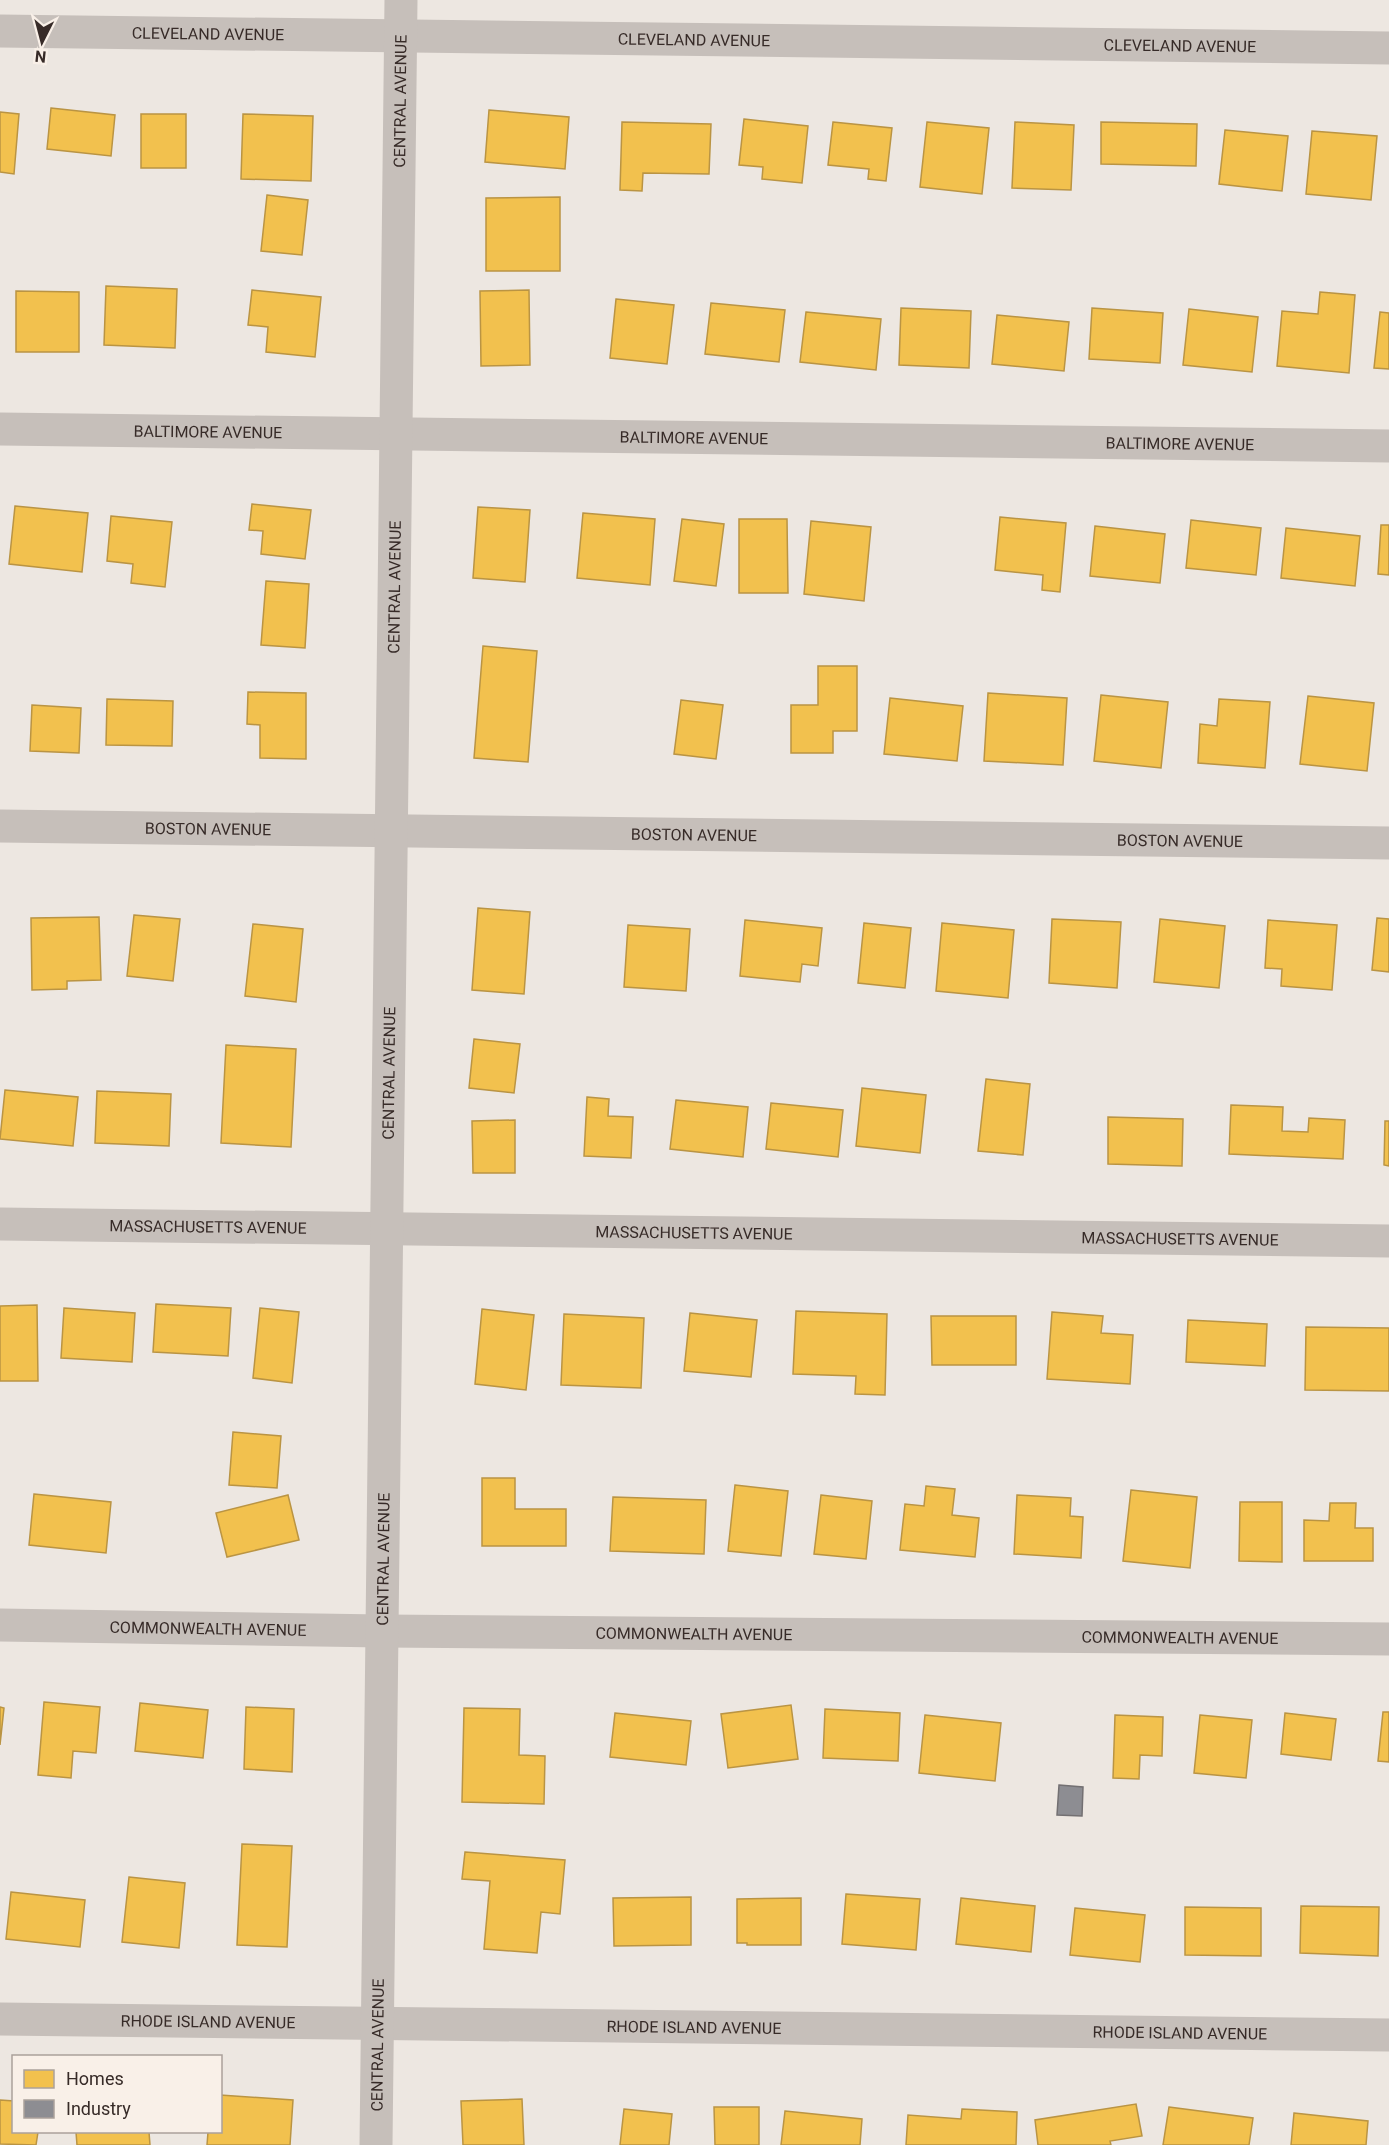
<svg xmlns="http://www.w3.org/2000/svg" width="1389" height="2145" font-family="Roboto,sans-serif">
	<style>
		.homes { fill: #f2c14e; stroke: #ba9443; stroke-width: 1.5 }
		.industry { fill: #8d8d92; stroke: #737072; stroke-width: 1.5 }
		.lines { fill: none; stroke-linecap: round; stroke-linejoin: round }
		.minor { stroke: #c6bfba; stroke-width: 33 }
		.labels { text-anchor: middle; stroke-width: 6; stroke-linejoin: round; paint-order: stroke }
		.street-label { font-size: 16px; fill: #372b28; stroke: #f9f0e8 }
	</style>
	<rect width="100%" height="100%" fill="#ede7e1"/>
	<g class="homes">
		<path d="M51,108L115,115L111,156L47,149Z"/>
		<path d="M489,110L569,117L565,169L485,162Z"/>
		<path d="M0,112L19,114L14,174L0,172Z"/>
		<rect x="141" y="114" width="45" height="54"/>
		<path d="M243,114L313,116L311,181L241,179Z"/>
		<path d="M744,119L808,126L802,183L762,179L763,167L739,165Z"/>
		<path d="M622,122L711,124L709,174L643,173L642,191L620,190Z"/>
		<path d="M833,122L892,128L886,181L868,179L869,169L828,165Z"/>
		<path d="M927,122L989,128L982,194L920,187Z"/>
		<path d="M1015,122L1074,125L1071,190L1012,188Z"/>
		<path d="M1101,122L1197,124L1196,166L1101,164Z"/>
		<path d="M1225,130L1288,136L1282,191L1219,184Z"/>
		<path d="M1312,131L1377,136L1371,200L1306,194Z"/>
		<path d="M267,195L308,200L302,255L261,251Z"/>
		<path d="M560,197V271H486V198Z"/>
		<path d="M106,286L177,289L175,348L104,345Z"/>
		<path d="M252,290L321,297L315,357L266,352L268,327L248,325Z"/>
		<path d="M529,290L530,365L481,366L480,291Z"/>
		<path d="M16,291L79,292V352H16Z"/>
		<path d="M1320,292L1355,295L1349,373L1277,366L1282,311L1318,314Z"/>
		<path d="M616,299L674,305L667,364L610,358Z"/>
		<path d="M711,303L785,310L779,362L705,354Z"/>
		<path d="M901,308L971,311L969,368L899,365Z"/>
		<path d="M1092,308L1163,313L1160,363L1089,359Z"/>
		<path d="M1189,309L1258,317L1252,372L1183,365Z"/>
		<path d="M806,312L881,319L876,370L800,362Z"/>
		<path d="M1380,312L1389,313V369L1374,368Z"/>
		<path d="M997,315L1069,322L1064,371L992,364Z"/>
		<path d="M252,504L311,510L305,559L261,554L263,531L249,530Z"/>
		<path d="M15,506L88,513L82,572L9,564Z"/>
		<path d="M478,507L530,510L525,582L473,578Z"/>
		<path d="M583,513L655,519L650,585L577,578Z"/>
		<path d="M111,516L172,522L165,587L131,583L133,564L107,561Z"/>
		<path d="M1000,517L1066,523L1060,592L1042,590L1043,575L995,570Z"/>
		<path d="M682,519L724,524L716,586L674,581Z"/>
		<path d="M739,519H787L788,593H739Z"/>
		<path d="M1191,520L1261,528L1256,575L1186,568Z"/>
		<path d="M811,521L871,527L864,601L804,594Z"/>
		<path d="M1381,525H1389V575L1378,574Z"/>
		<path d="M1095,526L1165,534L1160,583L1090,576Z"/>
		<path d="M1286,528L1360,536L1355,586L1281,578Z"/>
		<path d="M266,581L309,584L305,648L261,645Z"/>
		<path d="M483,646L537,651L528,762L474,758Z"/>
		<path d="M818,666H857V731H833V753H791V705H818Z"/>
		<path d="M248,692L306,693V759L260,758V725L247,724Z"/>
		<path d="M988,693L1067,698L1063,765L984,761Z"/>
		<path d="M1101,695L1168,702L1161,768L1094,761Z"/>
		<path d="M1308,696L1374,703L1367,771L1300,764Z"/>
		<path d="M890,698L963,706L957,761L884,754Z"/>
		<path d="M107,699L173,701L172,746L106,745Z"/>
		<path d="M1219,699L1270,702L1265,768L1198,763L1200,724L1217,726Z"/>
		<path d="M681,700L723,705L716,759L674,754Z"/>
		<path d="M32,705L81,708L79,753L30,751Z"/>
		<path d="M478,908L530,912L524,994L472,990Z"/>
		<path d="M134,915L180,919L173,981L127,976Z"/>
		<path d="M99,917L101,980L67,981V989L32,990L31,918Z"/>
		<path d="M1377,918L1389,919V972L1372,970Z"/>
		<path d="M1052,919L1121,922L1117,988L1049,983Z"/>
		<path d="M1160,919L1225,926L1219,988L1154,982Z"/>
		<path d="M745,920L822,928L818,966L802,964L800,982L740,976Z"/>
		<path d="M1268,920L1337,925L1332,990L1281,986L1282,969L1265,968Z"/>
		<path d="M864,923L911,928L905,988L858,983Z"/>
		<path d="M942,923L1014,930L1008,998L936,991Z"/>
		<path d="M253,924L303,929L296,1002L245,996Z"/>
		<path d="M628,925L690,929L686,991L624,987Z"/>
		<path d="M474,1039L520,1044L514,1093L469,1088Z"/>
		<path d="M226,1045L296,1049L291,1147L221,1143Z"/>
		<path d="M986,1079L1030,1084L1023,1155L978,1151Z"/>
		<path d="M862,1088L926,1095L920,1153L856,1146Z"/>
		<path d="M5,1090L78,1097L73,1146L0,1139Z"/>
		<path d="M97,1091L171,1094L169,1146L95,1143Z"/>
		<path d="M587,1097L609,1099L608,1116L633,1117L631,1158L584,1156Z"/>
		<path d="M676,1100L748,1107L743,1157L670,1149Z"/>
		<path d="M771,1103L843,1110L838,1157L766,1149Z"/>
		<path d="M1231,1105L1283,1107L1282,1131L1308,1132L1309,1118L1345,1120L1343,1159L1229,1154Z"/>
		<path d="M1108,1117L1183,1119L1182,1166L1108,1164Z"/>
		<path d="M515,1120V1173H473L472,1121Z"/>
		<path d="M1385,1121H1389V1166L1384,1165Z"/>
		<path d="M156,1304L231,1308L228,1356L153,1352Z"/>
		<path d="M37,1305L38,1381H0V1306Z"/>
		<path d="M64,1308L135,1313L132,1362L61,1358Z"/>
		<path d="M260,1308L299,1312L292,1383L253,1378Z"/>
		<path d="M482,1309L534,1315L526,1390L475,1384Z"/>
		<path d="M796,1311L887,1314L885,1395L855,1394L856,1376L793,1374Z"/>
		<path d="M1052,1312L1103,1316L1101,1333L1133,1335L1130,1384L1047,1379Z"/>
		<path d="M690,1313L757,1320L751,1377L684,1371Z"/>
		<path d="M564,1314L644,1318L641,1388L561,1385Z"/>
		<path d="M931,1316H1016V1365H932Z"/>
		<path d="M1188,1320L1267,1324L1265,1366L1186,1362Z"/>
		<path d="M1306,1327L1389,1328V1391L1305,1390Z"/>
		<path d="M233,1432L281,1436L277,1488L229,1485Z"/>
		<path d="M482,1478H515V1509H566V1546H482Z"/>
		<path d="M735,1485L788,1491L781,1556L728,1551Z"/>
		<path d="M926,1486L955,1489L952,1515L979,1518L975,1557L900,1550L905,1504L924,1506Z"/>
		<path d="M1131,1490L1197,1497L1190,1568L1123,1561Z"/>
		<path d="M34,1494L111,1502L106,1553L29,1545Z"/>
		<path d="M288,1495L299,1540L227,1557L216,1513Z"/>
		<path d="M821,1495L872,1501L866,1559L814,1554Z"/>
		<path d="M1017,1495L1071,1498L1070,1516L1083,1517L1081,1558L1014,1554Z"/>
		<path d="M613,1497L706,1500L704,1554L610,1551Z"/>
		<path d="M1240,1502H1282V1562L1239,1561Z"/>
		<path d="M1330,1503H1356L1355,1528H1373V1561H1304V1520L1329,1521Z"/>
		<path d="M44,1702L100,1707L96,1753L73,1751L71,1778L38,1775Z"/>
		<path d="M140,1703L208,1710L203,1758L135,1751Z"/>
		<path d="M791,1705L798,1759L728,1768L721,1714Z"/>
		<path d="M0,1707L4,1708L0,1745Z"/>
		<path d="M246,1707L294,1709L292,1772L244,1769Z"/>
		<path d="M464,1708L520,1709L519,1755L545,1756L544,1804L462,1802Z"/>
		<path d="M825,1709L900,1713L898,1761L823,1758Z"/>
		<path d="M1383,1712H1389V1762L1378,1761Z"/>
		<path d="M615,1713L691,1721L686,1765L610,1757Z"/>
		<path d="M1285,1713L1336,1719L1331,1760L1281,1754Z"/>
		<path d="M925,1715L1001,1723L995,1781L919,1773Z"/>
		<path d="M1115,1715L1163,1717L1162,1756L1140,1755L1139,1779L1113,1778Z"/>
		<path d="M1200,1715L1252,1720L1246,1778L1194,1773Z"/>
		<path d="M242,1844L292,1846L287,1947L237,1945Z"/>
		<path d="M465,1852L565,1860L560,1914L541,1912L537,1953L484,1949L490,1881L462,1879Z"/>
		<path d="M129,1877L185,1883L179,1948L122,1942Z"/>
		<path d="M11,1892L85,1900L80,1947L6,1939Z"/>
		<path d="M846,1894L920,1899L916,1950L842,1944Z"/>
		<path d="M691,1897V1945L614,1946L613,1898Z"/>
		<path d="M801,1898V1945H747V1943H737V1899Z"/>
		<path d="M961,1898L1035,1906L1031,1952L956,1944Z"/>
		<path d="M1301,1906L1379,1907L1378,1956L1300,1953Z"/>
		<path d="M1185,1907L1261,1908V1956L1185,1955Z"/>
		<path d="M1075,1908L1145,1915L1140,1962L1070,1955Z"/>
		<path d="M220,2095L293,2100L290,2145H207L208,2132H220Z"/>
		<path d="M522,2099L524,2145H463L461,2101Z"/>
		<path d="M0,2100L14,2101V2132H38L36,2145L0,2144Z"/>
		<path d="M1136,2104L1142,2136L1110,2141L1111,2145H1038L1035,2120Z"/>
		<path d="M714,2107H759V2145H715Z"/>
		<path d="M1169,2107L1253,2118L1249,2145H1163Z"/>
		<path d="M624,2109L672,2114L669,2145H620Z"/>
		<path d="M962,2109L1017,2112L1016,2145H906L908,2115L961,2119Z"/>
		<path d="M785,2111L862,2119L860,2145H781Z"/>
		<path d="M1294,2113L1368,2121L1366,2145H1291Z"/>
		<path d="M76,2132H149L150,2145H77Z"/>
	</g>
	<path class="industry" d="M1059,1785L1083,1787L1082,1816L1057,1815Z"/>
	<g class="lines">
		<g class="minor">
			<path id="s1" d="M0,31L1389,48"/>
			<path id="s2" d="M0,429L1389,446"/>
			<path id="s3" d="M0,826L1389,843"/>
			<path id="s4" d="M0,1224L1389,1241"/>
			<path id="s5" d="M0,1625L382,1631L1389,1639"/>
			<path id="s6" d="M0,2019L1389,2035"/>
			<path id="s7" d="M376,2145L401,0"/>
		</g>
	</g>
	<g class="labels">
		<g class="street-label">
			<text dy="6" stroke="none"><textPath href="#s1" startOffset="208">CLEVELAND AVENUE</textPath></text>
			<text dy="6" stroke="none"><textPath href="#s1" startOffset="694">CLEVELAND AVENUE</textPath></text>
			<text dy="6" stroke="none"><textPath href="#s1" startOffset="1180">CLEVELAND AVENUE</textPath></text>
			<text dy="6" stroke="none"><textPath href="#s7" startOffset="2044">CENTRAL AVENUE</textPath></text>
			<text dy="6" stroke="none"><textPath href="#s2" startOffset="208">BALTIMORE AVENUE</textPath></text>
			<text dy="6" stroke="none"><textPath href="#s2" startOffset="694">BALTIMORE AVENUE</textPath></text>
			<text dy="6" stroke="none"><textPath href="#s2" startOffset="1180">BALTIMORE AVENUE</textPath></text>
			<text dy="6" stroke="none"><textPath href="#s7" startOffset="1558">CENTRAL AVENUE</textPath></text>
			<text dy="6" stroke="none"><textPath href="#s3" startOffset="208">BOSTON AVENUE</textPath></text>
			<text dy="6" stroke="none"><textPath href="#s3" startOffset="694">BOSTON AVENUE</textPath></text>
			<text dy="6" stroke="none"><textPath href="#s3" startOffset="1180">BOSTON AVENUE</textPath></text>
			<text dy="6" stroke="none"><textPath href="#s7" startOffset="1072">CENTRAL AVENUE</textPath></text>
			<text dy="6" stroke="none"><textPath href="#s4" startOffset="208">MASSACHUSETTS AVENUE</textPath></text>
			<text dy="6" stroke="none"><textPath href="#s4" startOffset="694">MASSACHUSETTS AVENUE</textPath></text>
			<text dy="6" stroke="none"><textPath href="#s4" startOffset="1180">MASSACHUSETTS AVENUE</textPath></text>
			<text dy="6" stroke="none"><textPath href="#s7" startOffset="586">CENTRAL AVENUE</textPath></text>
			<text dy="6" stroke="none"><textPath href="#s5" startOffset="208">COMMONWEALTH AVENUE</textPath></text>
			<text dy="6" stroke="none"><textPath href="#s5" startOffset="694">COMMONWEALTH AVENUE</textPath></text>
			<text dy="6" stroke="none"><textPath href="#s5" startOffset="1180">COMMONWEALTH AVENUE</textPath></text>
			<text dy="6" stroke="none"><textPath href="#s6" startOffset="208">RHODE ISLAND AVENUE</textPath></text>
			<text dy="6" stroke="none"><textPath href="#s6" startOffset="694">RHODE ISLAND AVENUE</textPath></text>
			<text dy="6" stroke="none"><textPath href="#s6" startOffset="1180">RHODE ISLAND AVENUE</textPath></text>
			<text dy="6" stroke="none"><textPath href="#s7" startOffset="100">CENTRAL AVENUE</textPath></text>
		</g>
	</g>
	<rect x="12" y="2055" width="210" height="78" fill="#f9f0e8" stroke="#aba19b" stroke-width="1.5"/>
	<rect x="24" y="2070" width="30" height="18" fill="#f2c14e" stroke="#aba19b" stroke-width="1.5"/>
	<text x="66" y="2085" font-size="18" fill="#372b28">Homes</text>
	<rect x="24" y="2100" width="30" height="18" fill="#8d8d92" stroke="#aba19b" stroke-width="1.5"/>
	<text x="66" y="2115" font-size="18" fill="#372b28">Industry</text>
	<g transform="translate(42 42) rotate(186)" stroke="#f9f0e8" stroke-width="4.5" paint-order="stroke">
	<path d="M0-4.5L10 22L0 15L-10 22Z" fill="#372b28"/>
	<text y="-9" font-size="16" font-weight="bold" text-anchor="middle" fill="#372b28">N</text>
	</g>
</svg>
